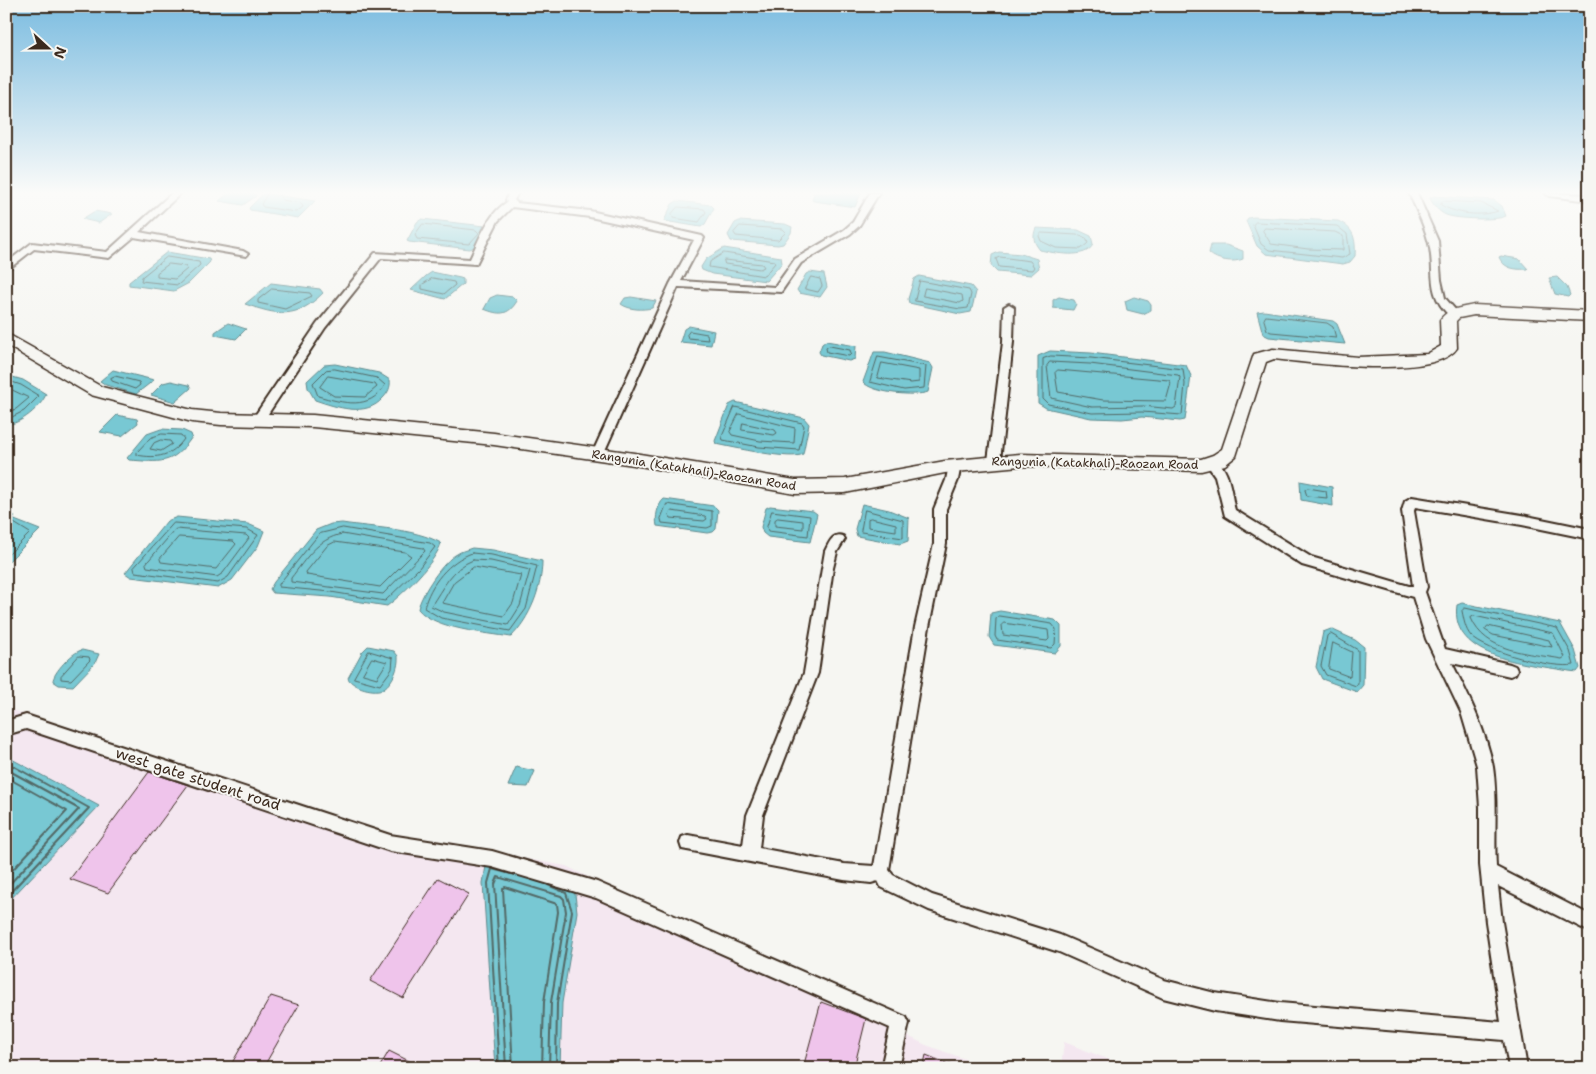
<svg xmlns="http://www.w3.org/2000/svg" width="1596" height="1074" font-family="'Shantell Sans',sans-serif">
	<style>
		.built { fill: #f4e7f0 }
		.water { fill: #78c8d3; stroke: #60898b }
		.lines { fill: none; stroke-linecap: round; stroke-linejoin: round }
		.shore-far1 { stroke: #536966; stroke-width: 1 }
		.shore { stroke: #536966; stroke-width: 2 }
		.building { fill: #efc4eb; stroke: #3b2a1e }
		.minor-casing { stroke: #3b2a1e; stroke-width: 4 }
		.secondary-casing { stroke: #3b2a1e; stroke-width: 3 }
		.minor { fill: #f6f6f2; fill-rule: evenodd }
		.secondary { fill: #f6f6f2; fill-rule: evenodd }
		.labels { text-anchor: middle; stroke-width: 4; stroke-linejoin: round; paint-order: stroke }
		.street-label { font-size: 12px; fill: #3b2a1e; stroke: #f6f6f2 }
		.near-street-label { font-size: 15px; fill: #3b2a1e; stroke: #f6f6f2 }
	</style>
	<rect width="100%" height="100%" fill="#f6f6f2"/>
	<filter id="ink" filterUnits="userSpaceOnUse"><feTurbulence type="fractalNoise" baseFrequency=".02" numOctaves="2"/><feDisplacementMap in="SourceGraphic" scale="10" xChannelSelector="R" yChannelSelector="G"/><feConvolveMatrix kernelMatrix="1 2 1 2 8 2 1 2 1" color-interpolation-filters="sRGB"/></filter>
	<g filter="url(#ink)">
		<g class="built">
			<path d="M6,708L371,831L566,866L926,1045L990,1068H6Z"/>
			<path d="M1064,1042L1131,1068H1061Z"/>
		</g>
		<g class="water">
			<path d="M229,193H253L256,196L243,205L219,201Z"/>
			<path d="M814,193H861L855,207L814,201L812,200Z"/>
			<path d="M263,194H268L315,201L298,218L250,210L249,208Z"/>
			<path d="M1433,196L1494,200L1502,206L1506,216C1497,221 1456,219 1446,215C1439,212 1433,205 1430,198Z"/>
			<path d="M677,201L711,205L714,208L705,224L701,227L664,221L672,204Z"/>
			<path d="M95,211L112,214L99,223L82,219Z"/>
			<path d="M1253,217L1338,221C1354,228 1356,239 1355,256L1350,262L1343,264L1266,254L1257,246L1246,221L1248,218Z"/>
			<path d="M422,219L485,226L486,228L478,245L470,249L409,242L407,241L417,222Z"/>
			<path d="M739,221L785,224L792,227L791,233L783,244L778,245L731,241L728,235L735,223Z"/>
			<path d="M1036,228L1078,230L1091,236L1093,244C1087,260 1054,253 1040,250C1034,243 1032,237 1036,228Z"/>
			<path d="M1211,245H1226L1243,251V259C1234,263 1217,261 1209,253Z"/>
			<path d="M724,248L781,257L782,263L766,281L712,274L702,270L701,267L706,259Z"/>
			<path d="M167,252L209,259L210,262L189,283L174,291L129,285V282Z"/>
			<path d="M999,252L1021,254L1037,259L1039,268L1031,275L997,272L991,266L992,255Z"/>
			<path d="M1501,256L1519,259L1528,269C1516,270 1504,269 1499,257Z"/>
			<path d="M432,272L460,278L463,279V284L445,299L411,290L426,276Z"/>
			<path d="M810,272L824,274L827,287L820,297L799,293L797,290L806,274Z"/>
			<path d="M919,276L971,286L976,292L971,312L960,314L909,303L908,299L914,279Z"/>
			<path d="M1557,277L1567,287L1570,295L1568,297L1555,294L1549,278Z"/>
			<path d="M271,283L320,289L323,293C296,320 277,315 245,304Z"/>
			<path d="M497,295L513,297L517,301C508,316 499,315 484,309L490,298Z"/>
			<path d="M631,297L656,301L652,308C643,310 629,310 621,304L625,298Z"/>
			<path d="M1059,297L1074,300L1076,304L1073,310L1053,308V300Z"/>
			<path d="M1134,297L1148,301L1151,305V310L1143,314L1127,310L1125,301Z"/>
			<path d="M1264,311L1333,321L1337,324L1345,344L1269,337L1263,334L1257,312Z"/>
			<path d="M228,323L246,329L236,339L215,335V332Z"/>
			<path d="M689,326L714,331L711,345L680,342L684,329Z"/>
			<path d="M826,341L856,346L855,359L849,361L821,355L819,352L822,344Z"/>
			<path d="M1050,351L1091,353L1186,365L1191,376L1185,420L1180,421L1142,417L1122,419L1091,418L1046,408L1038,403V356Z"/>
			<path d="M874,352H885L930,363L933,368L928,392C915,397 872,393 863,382Z"/>
			<path d="M335,364L379,373L390,380C391,387 388,393 383,398C366,418 336,407 315,400L308,388L307,381L324,365Z"/>
			<path d="M113,370L154,380L136,394L106,385L100,381Z"/>
			<path d="M6,375L23,380L46,394C42,406 19,426 6,424Z"/>
			<path d="M171,381L189,385L191,388L175,402L151,395L163,383Z"/>
			<path d="M735,402L804,418L809,424L803,454C792,461 732,447 716,444L715,441L729,405Z"/>
			<path d="M117,415L137,419L138,423L122,436L100,432Z"/>
			<path d="M161,429L182,430L191,434L192,437C172,466 161,462 129,460L127,458L147,434Z"/>
			<path d="M1300,481L1332,487L1333,506L1301,500Z"/>
			<path d="M664,499L714,506L718,510L716,529L713,532L707,533L657,526C655,518 657,505 664,499Z"/>
			<path d="M862,504L889,510L909,518L908,541L900,544L857,536L855,529Z"/>
			<path d="M770,506L813,511L817,514L810,542L768,537L763,533L761,527L766,508Z"/>
			<path d="M6,513L15,516L12,519L40,530L7,563Z"/>
			<path d="M177,517L248,524L264,531L258,546L232,580L218,588L131,577L125,573L167,521Z"/>
			<path d="M342,523C374,528 413,528 441,543C436,562 403,594 387,606L330,597L273,593L270,589L274,582L316,530L331,524Z"/>
			<path d="M472,548L493,550L542,561C542,588 530,618 511,637C487,633 434,629 418,609C421,594 443,561 457,554C461,551 467,550 472,548Z"/>
			<path d="M1462,603L1560,623L1575,650L1580,668L1577,672L1569,671C1532,664 1449,660 1457,605Z"/>
			<path d="M1000,611L1055,620L1061,626V646L1055,653L994,645L989,637L991,613Z"/>
			<path d="M1331,629L1355,640L1364,647L1363,685L1357,692L1322,679L1316,667L1323,632Z"/>
			<path d="M368,646L394,651L398,656C399,667 393,682 384,688C376,694 352,687 348,678L362,652Z"/>
			<path d="M82,650L99,654L95,663L73,686L59,685L53,681C53,673 72,652 82,650Z"/>
			<path d="M6,756L99,806L6,904Z"/>
			<path d="M516,767L535,771L528,787L508,786Z"/>
			<path d="M491,862L568,886L575,894L577,912L562,1003L560,1068H495L483,883L486,866Z"/>
		</g>
		<g class="lines">
			<g class="shore-far1">
				<path d="M268,193L261,204L263,207L296,212L303,207L301,203L282,200L279,193"/>
				<path d="M1443,201L1481,203L1498,211C1481,217 1456,214 1441,205Z"/>
				<path d="M678,207L704,209L706,212L699,222L673,218L672,214Z"/>
				<path d="M1256,222L1337,226L1347,234L1350,254L1342,258L1269,250L1261,244L1253,225Z"/>
				<path d="M423,224L476,230L479,233L469,244L417,239L415,235Z"/>
				<path d="M740,226L783,229L786,232L778,240L736,236L734,233Z"/>
				<path d="M1265,228L1335,232L1343,236V250L1308,249L1271,244L1263,231Z"/>
				<path d="M1042,233L1077,235L1086,238L1088,243L1081,249L1056,248L1041,241L1039,236Z"/>
				<path d="M724,253L774,261L775,263L764,276L709,267L710,262Z"/>
				<path d="M167,257L199,262L200,265L178,285L141,281L142,277Z"/>
				<path d="M1000,257L1030,261L1034,267L1032,270L999,267L996,259Z"/>
				<path d="M724,260L762,264L764,267L760,269L725,264Z"/>
				<path d="M169,264L185,266L187,269L175,279L157,277V273Z"/>
				<path d="M811,277L820,279L822,286L818,292L805,289Z"/>
				<path d="M433,278L454,282L455,285L444,294L422,289V285Z"/>
				<path d="M920,281L969,290L971,294L968,308L960,309L915,301Z"/>
				<path d="M925,288L962,295L963,301L960,303L923,296Z"/>
				<path d="M272,289L310,293L312,296L285,309L258,303V300Z"/>
				<path d="M1266,316L1327,323L1333,327L1336,338L1271,332L1267,330L1264,320Z"/>
				<path d="M690,331L707,334L708,340L688,338L687,335Z"/>
				<path d="M830,346L850,350L851,354L849,356L827,352L826,348Z"/>
				<path d="M1051,356L1091,358L1183,369L1185,384L1182,415L1142,412L1092,413L1048,404L1043,399V359Z"/>
				<path d="M878,357L926,366L924,388L904,390L870,382Z"/>
				<path d="M1050,362L1090,364L1178,375L1180,377L1176,407L1173,409L1143,406L1092,407L1051,398L1047,366Z"/>
				<path d="M882,363L919,370V382L911,383L878,378Z"/>
				<path d="M335,369L377,378L385,385C370,411 343,403 318,396L313,383L326,370Z"/>
				<path d="M1058,370L1169,380L1171,383L1166,401L1103,400L1058,392L1055,373Z"/>
				<path d="M115,376L139,382L140,385L135,389L112,381L111,378Z"/>
				<path d="M328,376L375,384L377,387L365,397L334,396L320,387Z"/>
				<path d="M6,380L21,385L39,396L24,411L6,420"/>
				<path d="M6,387L29,398L16,409L6,413"/>
				<path d="M735,407L802,423L804,426L799,450L759,447L723,440L722,437Z"/>
				<path d="M739,414L795,428L794,443L760,441L732,435L730,432Z"/>
				<path d="M743,423L775,430L777,433L774,435L742,430Z"/>
				<path d="M162,434L181,435L184,439C172,456 157,459 137,455V452L150,438Z"/>
				<path d="M161,440L170,441L172,444L161,451L150,449L154,443Z"/>
				<path d="M1308,488L1326,491L1327,498L1307,496L1305,490Z"/>
				<path d="M667,504L712,511V526L707,528L662,523L661,519Z"/>
				<path d="M865,510L903,520V538L861,532Z"/>
				<path d="M672,511L705,516L707,519L704,521L671,518L669,515Z"/>
				<path d="M772,511L810,516L808,536L768,531L767,527Z"/>
				<path d="M6,518L30,533L6,557"/>
				<path d="M778,518L803,521V529L775,526V520Z"/>
				<path d="M871,518L896,524V531L868,527V519Z"/>
				<path d="M174,523L247,529L258,535L228,577L218,583L135,572L134,568Z"/>
				<path d="M343,528L430,543L435,547L419,568L385,601L331,592L279,587V584L319,534Z"/>
				<path d="M176,529L246,535L249,538L223,573L217,577L147,567L146,564Z"/>
				<path d="M342,534L423,548L425,551L383,594L291,582V578C306,559 317,539 342,534Z"/>
				<path d="M179,537L233,541L236,544L216,569L161,562L160,559Z"/>
				<path d="M335,542L405,552L411,556L380,587L307,575L306,572L327,546Z"/>
				<path d="M472,553L492,555L537,566L526,609L510,631L441,618L424,608C430,584 449,561 472,553Z"/>
				<path d="M473,560L491,561L530,570L520,606L508,625L444,612L431,606C443,588 452,568 473,560Z"/>
				<path d="M474,567L521,575L513,603L504,616L442,603L454,582Z"/>
				<path d="M1465,608L1557,628L1570,651L1574,665C1553,669 1486,652 1471,636C1465,629 1464,620 1462,611Z"/>
				<path d="M1000,616L1052,624L1056,629L1055,644L1051,648L997,640L995,636L996,619Z"/>
				<path d="M1474,616L1553,633L1565,657L1562,659C1530,653 1485,653 1471,618Z"/>
				<path d="M1004,623L1048,630L1049,639L1047,641L1003,635L1002,625Z"/>
				<path d="M1488,626L1549,640L1552,647L1493,635L1485,630Z"/>
				<path d="M1331,634L1358,650V683L1356,686L1326,675L1321,666L1327,636Z"/>
				<path d="M1333,643L1352,652L1350,677L1329,669Z"/>
				<path d="M369,651L393,658L392,669L380,685L354,678Z"/>
				<path d="M79,656L89,657L90,660L71,680L61,679V676Z"/>
				<path d="M372,658L387,662L377,678L363,674Z"/>
			</g>
			<g class="shore">
				<path d="M6,762L89,808L6,897"/>
				<path d="M6,769L79,809L6,888"/>
				<path d="M6,777L67,811L6,877"/>
				<path d="M548,885L566,893L572,911L557,1003L556,1068"/>
				<path d="M499,1068L488,883L492,869L511,874"/>
				<path d="M506,1068L495,884L498,877L561,896L564,899L566,912L551,1002L549,1068"/>
				<path d="M513,1068L503,889L505,887L557,904L558,912L544,1002L542,1068"/>
			</g>
		</g>
		<g class="building">
			<path d="M149,772L188,785L108,893L70,879Z"/>
			<path d="M438,878L469,894L403,998L370,981Z"/>
			<path d="M271,996L299,1005L263,1068H229Z"/>
			<path d="M821,1002L866,1019L854,1068H803Z"/>
			<path d="M389,1051L423,1068H379Z"/>
			<path d="M926,1055L956,1067V1068H923Z"/>
		</g>
		<g class="lines">
			<g class="minor-casing">
				<g id="minor">
					<path d="M172,193H181L139,232L243,251L248,254L246,256L134,237L109,258L34,249L6,271V263L32,243L107,252Z"/>
					<path d="M509,193H518L514,200L517,203L590,211L702,236L704,238L681,281L775,287L795,259L844,230L853,222L870,193H879L859,226L850,234L801,263L781,292L678,287L602,457H594L592,454L670,284L694,240L590,217L512,207L498,221L476,264L381,258L325,328L262,423H254L252,420L254,417L317,324L375,253L470,259C479,240 488,214 507,202L506,200Z"/>
					<path d="M1409,193H1417L1438,241L1441,280L1445,298L1459,314L1458,316H1450C1424,292 1437,270 1428,240C1424,224 1416,209 1409,193Z"/>
					<path d="M1545,193L1590,195V201L1549,196Z"/>
					<path d="M1009,304L1014,307L1013,342L1000,461L994,465L988,461L1003,342L1004,307Z"/>
					<path d="M1212,459C1230,464 1231,495 1235,510L1311,557L1409,586H1413L1402,511L1405,501L1412,497L1522,515L1590,529V539L1522,525L1415,507L1414,511L1427,587L1425,592L1445,649L1510,664L1515,666L1517,670L1515,674L1510,676L1452,663C1468,695 1486,730 1493,767C1498,800 1494,834 1496,867L1590,915V932L1498,886L1502,922L1527,1068H1509L1504,1040L1280,1021L1215,1011L1163,998L1059,952L929,910L881,887L878,881L871,883L844,880L682,849L680,843L682,837L688,835L743,845L747,815L804,673L825,551C829,543 833,532 843,536L845,539L837,552L833,568L818,673L763,815L759,848L844,864L874,866L915,627L934,544V509L946,480L949,465L955,461L961,465L958,480L946,509V544L929,627L889,870L893,875L932,895L1060,935L1164,980L1215,993L1280,1003L1501,1022L1486,922L1480,865V807L1477,766L1461,712L1426,639L1413,597L1302,565L1225,516L1215,476L1206,463Z"/>
					<path d="M26,715L390,835L492,851L597,882L906,1017L909,1023L899,1068H881L890,1028L596,898L492,867L390,851L26,729L6,735V721Z"/>
				</g>
			</g>
			<g class="secondary-casing">
				<path id="secondary" d="M1474,305L1590,311V321L1474,315L1459,318L1456,321L1457,348C1437,380 1309,363 1274,359L1266,362L1236,456L1225,465L1201,471L1020,466L945,473L845,493L795,494L634,465L494,445L313,427L221,425L192,422L91,395L6,345V333L102,387L192,410L221,413L313,415L494,433L634,453L795,480L845,479L945,461L1020,454L1201,459L1213,455L1222,449L1254,354L1273,349L1358,357L1427,354L1441,346L1440,320C1448,308 1461,308 1474,305Z"/>
			</g>
			<use href="#minor" class="minor"/>
			<use href="#secondary" class="secondary"/>
		</g>
	</g>
	<linearGradient id="sky" x2="0" y2="1"><stop stop-color="#7bbce0"/><stop offset="0.56" stop-color="#fbfbf9"/><stop offset="1" stop-color="#fbfbf9" stop-opacity="0"/></linearGradient>
	<rect width="1596" height="344" fill="url(#sky)"/>
	<g class="labels">
		<g class="street-label">
			<text transform="translate(1095 463) rotate(1)" y="4">Rangunia (Katakhali)-Raozan Road</text>
			<text transform="translate(694 470) rotate(9)" y="4">Rangunia (Katakhali)-Raozan Road</text>
		</g>
		<g class="near-street-label">
			<text transform="translate(198 779) rotate(18)" y="5">west gate student road</text>
		</g>
	</g>
	<rect width="1596" height="1074" fill="none" stroke="#f6f6f2" stroke-width="25"/>
	<rect x="12" y="12" width="1571" height="1049" fill="none" stroke="#3b2a1e" stroke-width="2" filter="url(#ink)"/>
	<g transform="translate(48 48) rotate(111)" stroke="#f6f6f2" stroke-width="4" paint-order="stroke">
	<path d="M0-4L9 19L0 12L-9 19Z" fill="#3b2a1e"/>
	<text y="-8" font-size="14" font-weight="bold" text-anchor="middle" fill="#3b2a1e">N</text>
	</g>
</svg>
